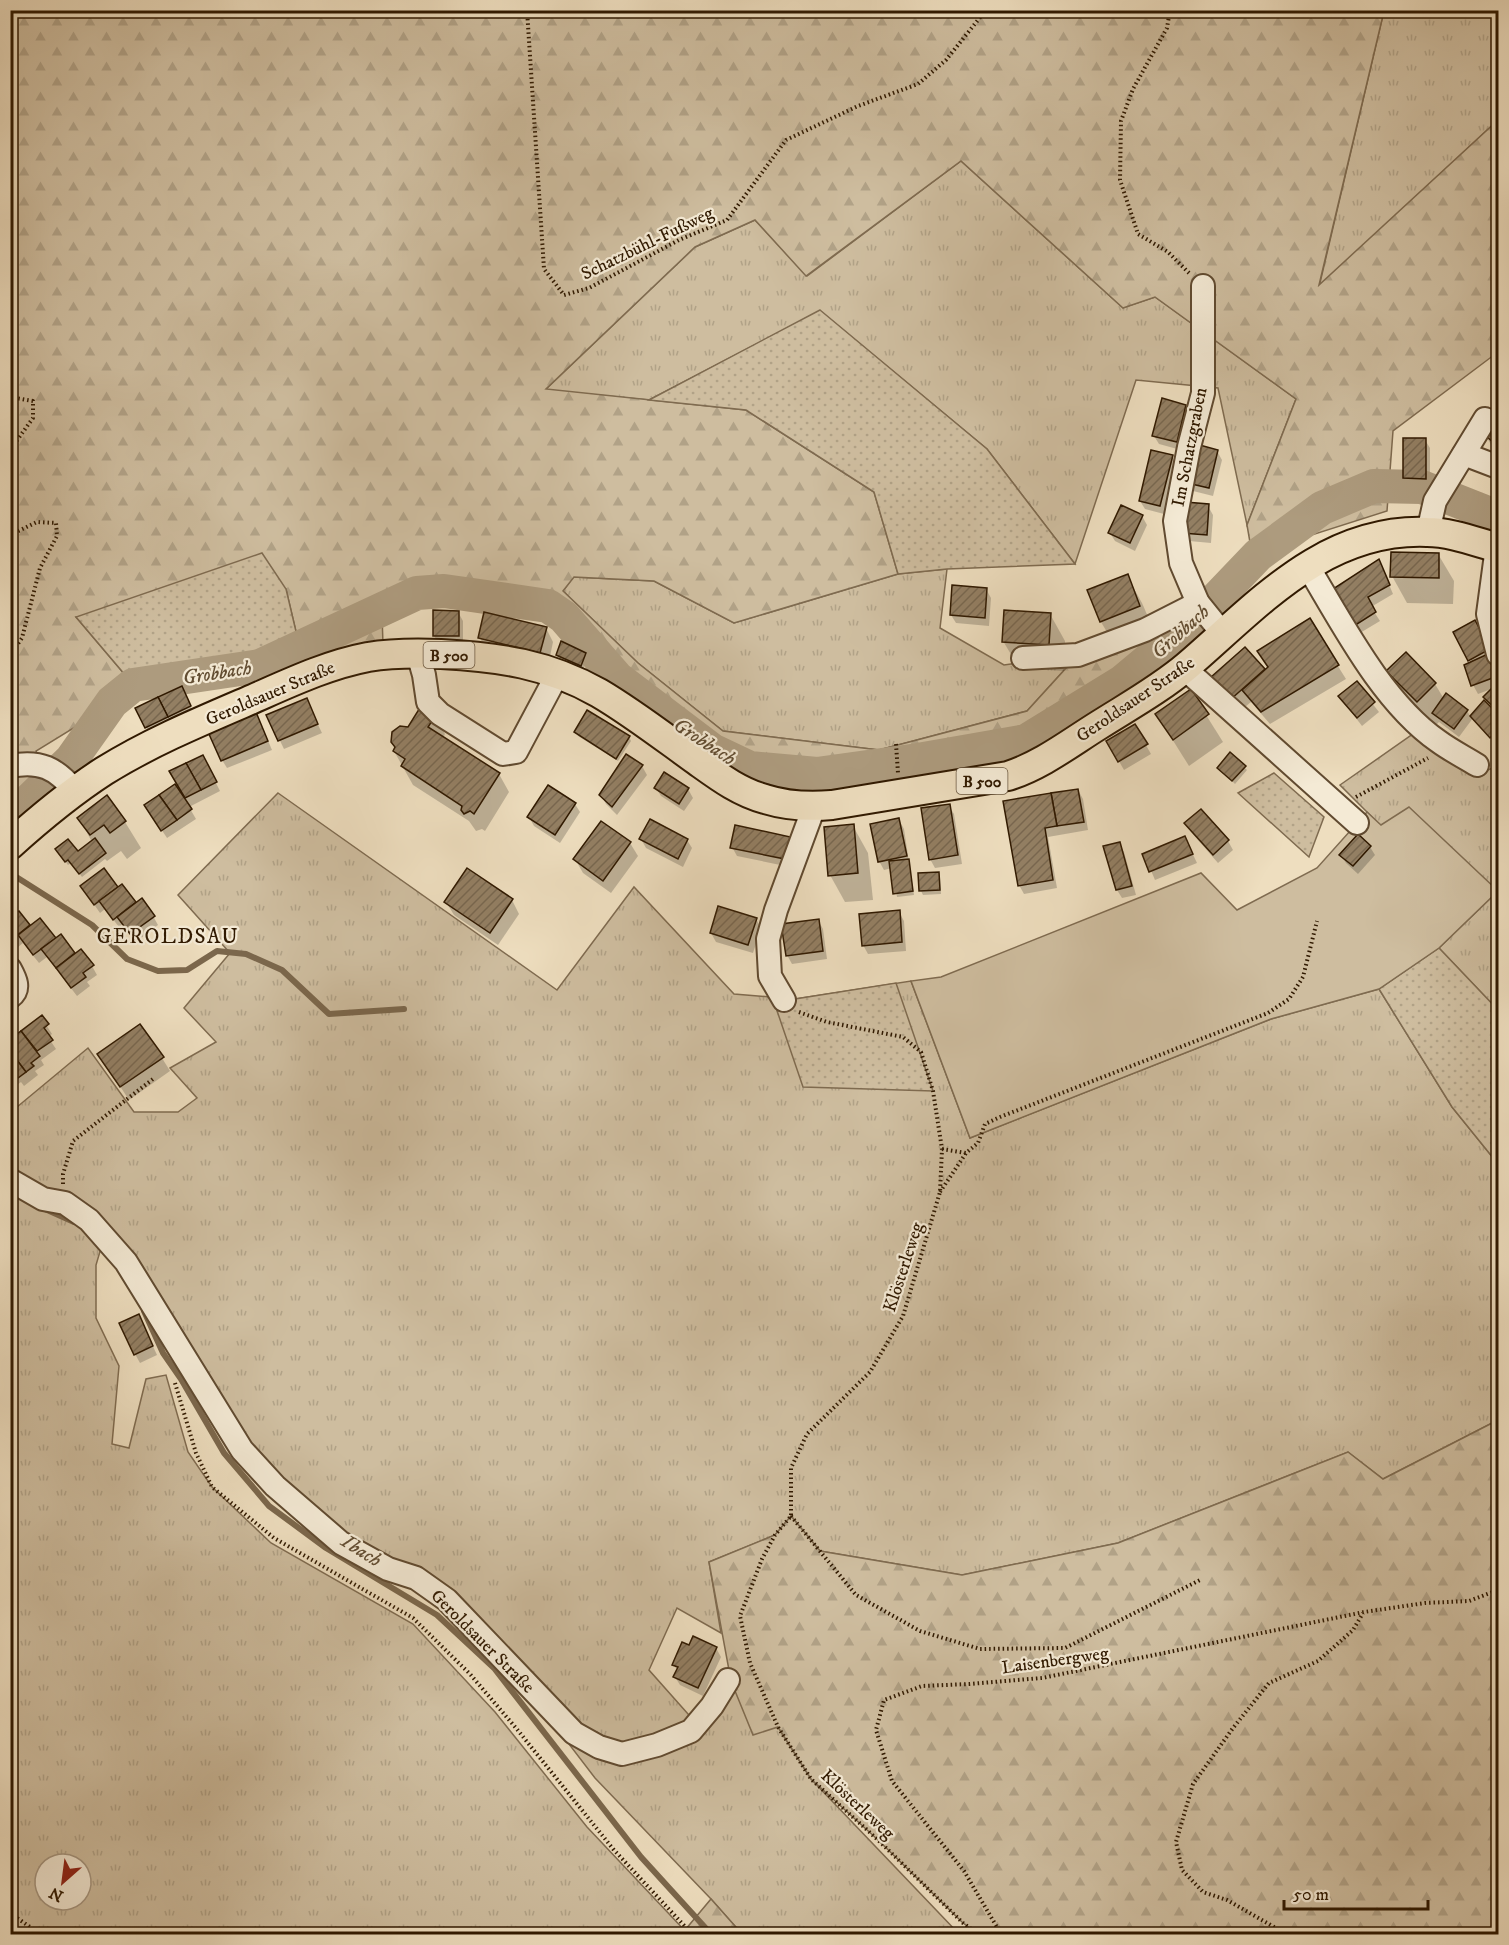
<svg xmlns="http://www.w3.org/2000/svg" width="1509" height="1945" font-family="'IM FELL DW Pica',serif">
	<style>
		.grass { fill: url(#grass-tufts); stroke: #7f6b50; stroke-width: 1.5; fill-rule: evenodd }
		.forest { fill: url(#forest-firs); stroke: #7f6b50; stroke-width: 1.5 }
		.park { fill: url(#park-dots); stroke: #7f6b50; stroke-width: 1.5 }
		.pitch { fill: #cebd9f; stroke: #7f6b50; stroke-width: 1.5 }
		.shadow { fill: #0003 }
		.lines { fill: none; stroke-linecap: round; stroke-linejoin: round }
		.stream { stroke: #7b674c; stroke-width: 6 }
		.river { stroke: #ad9b7e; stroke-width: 34 }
		.building { fill: url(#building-hatch); stroke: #301900; stroke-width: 1.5 }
		.minor-casing { stroke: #604a30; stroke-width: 26 }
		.major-casing { stroke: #301900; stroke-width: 32 }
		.path { stroke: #301900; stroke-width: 4; stroke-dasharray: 1.5 3; stroke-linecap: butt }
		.minor { stroke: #f4ead5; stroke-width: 22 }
		.major { stroke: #eedebf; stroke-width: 28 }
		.labels { text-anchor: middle; stroke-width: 4.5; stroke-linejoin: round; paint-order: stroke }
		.shield { fill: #f4ead5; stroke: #6b5840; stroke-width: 1.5 }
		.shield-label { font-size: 16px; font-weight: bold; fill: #301900 }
		.street-label { font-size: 18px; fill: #301900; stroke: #f4ead5 }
		.water-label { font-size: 20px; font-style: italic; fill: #624d32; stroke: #f4ead5 }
		.quarter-label { font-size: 21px; letter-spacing: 1.5px; fill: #301900; stroke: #f4ead5 }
	</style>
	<defs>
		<pattern id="grass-tufts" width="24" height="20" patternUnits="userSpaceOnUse" patternTransform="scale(1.5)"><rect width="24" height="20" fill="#cebd9f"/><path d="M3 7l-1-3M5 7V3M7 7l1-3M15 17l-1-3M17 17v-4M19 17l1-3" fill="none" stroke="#b1a287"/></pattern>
		<pattern id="forest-firs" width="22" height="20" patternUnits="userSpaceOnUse" patternTransform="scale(1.5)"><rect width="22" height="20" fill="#cebd9f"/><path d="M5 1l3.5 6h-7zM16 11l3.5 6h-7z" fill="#b1a287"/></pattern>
		<pattern id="park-dots" width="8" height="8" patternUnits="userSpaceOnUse" patternTransform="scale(1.5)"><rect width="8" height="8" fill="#cebd9f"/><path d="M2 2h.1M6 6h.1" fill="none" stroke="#b1a287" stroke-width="1.8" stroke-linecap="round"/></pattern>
		<pattern id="building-hatch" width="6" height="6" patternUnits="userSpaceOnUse" patternTransform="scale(1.5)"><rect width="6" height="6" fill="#937f63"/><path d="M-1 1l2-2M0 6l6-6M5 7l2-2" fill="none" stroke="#78674f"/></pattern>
	</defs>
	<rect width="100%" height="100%" fill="#eedebf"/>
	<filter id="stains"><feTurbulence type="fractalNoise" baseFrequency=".00333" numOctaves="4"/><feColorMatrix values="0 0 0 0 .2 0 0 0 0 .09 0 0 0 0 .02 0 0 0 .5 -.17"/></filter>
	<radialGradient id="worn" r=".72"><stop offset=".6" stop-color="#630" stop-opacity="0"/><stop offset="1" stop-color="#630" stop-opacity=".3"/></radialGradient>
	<g class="grass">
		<path d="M1384,11H1498V120L1319,287Z"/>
		<path d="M961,161L1123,308L1155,297L1296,399L1247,525L1218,388L1136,380L1075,564L987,449L820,311L649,400L545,390L695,247L755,220L807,276Z"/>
		<path d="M947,569L940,628L1004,665L1078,655L1027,711L879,750L723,731L638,663L563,591L573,577L654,581L734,623L898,574Z"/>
		<path d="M1413,734L1480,773L1498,766V1010L1439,948L1498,891L1380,825L1340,785Z"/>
		<path d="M278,793L557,990L634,887L734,994L795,999L911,981L970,1138L1271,1019L1379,989L1452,1107L1498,1164V1420L1383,1479L1348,1452L1118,1543L962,1575L820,1551L791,1516L775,1535L709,1562L721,1633L677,1608L649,1670L704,1732L731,1681L778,1727L811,1779L959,1934H742L711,1899L595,1778L461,1603L320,1533L235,1458L126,1262L101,1248L96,1265V1318L119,1366L112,1444L129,1448L146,1379L166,1375L188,1452L212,1487L271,1543L413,1624L495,1712L587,1827L688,1934H11V1112L88,1048L134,1112H178L197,1098L170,1068L216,1042L184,1008L230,953L178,895ZM45,1864H81V1900H45Z"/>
	</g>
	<g class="forest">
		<path d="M11,11H1384L1319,285L1498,120V352L1393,431L1387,511L1252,554L1247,525L1296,399L1155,297L1123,308L961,161L806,276L755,220L695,247L546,389L746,410L874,492L898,574L734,623L654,581L574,577L563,591L638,663L723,731L879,750L1027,711L1078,655L1145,630L1155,650L1072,709L1024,761L896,783L789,794L737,773L606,677L586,648L547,613L424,598L382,615L383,644L302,657L286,589L76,617L137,689L36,751L51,796L11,833Z"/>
		<path d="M1498,1420V1934H978L963,1923L877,1839L811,1779L778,1727L753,1735L731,1681L709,1562L775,1535L791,1516L820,1551L962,1575L1118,1543L1348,1452L1383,1479Z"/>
		<path d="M711,1899L742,1934H688L685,1930Z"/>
	</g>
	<g class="park">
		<path d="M820,310L987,449L1075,564L947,569L898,574L874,492L746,410L649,400Z"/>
		<path d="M262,553L286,589L302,657L249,675L137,689L76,617Z"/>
		<path d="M1274,773L1324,817L1309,857L1238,793Z"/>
		<path d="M1439,948L1498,1010V1164L1452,1107L1379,989Z"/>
		<path d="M896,983L933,1091L803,1087L772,996L795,999Z"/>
	</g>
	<path class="pitch" d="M1409,807L1498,891L1439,948L1379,989L1271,1019L970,1138L911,981L941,977L1201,873L1237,910L1317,868L1367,812L1381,825Z"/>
	<g class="shadow">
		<path d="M1185,406L1190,414L1181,450L1159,444L1154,436Z"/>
		<path d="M1498,419V457L1485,434Z"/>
		<path d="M1425,440L1430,448V487H1409L1404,478Z"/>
		<path d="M1217,451L1222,460L1213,496L1193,491L1188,483Z"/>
		<path d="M1172,456L1177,465L1164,514L1145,509L1140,501Z"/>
		<path d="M1208,506L1213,515L1211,543L1189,541L1184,533Z"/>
		<path d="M1142,516L1147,525L1135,551L1115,541L1110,533Z"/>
		<path d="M1438,554L1454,581L1453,604L1407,603L1392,576Z"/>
		<path d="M1383,570L1393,594L1371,607L1380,621L1360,633L1335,590Z"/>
		<path d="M1127,576L1142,603L1155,633L1117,649L1101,622L1089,591Z"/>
		<path d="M986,589L991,598L989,626L956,623L951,615Z"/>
		<path d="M458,612L463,621V644H439L434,636Z"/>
		<path d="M1050,614L1065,641L1064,671L1019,668L1003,641Z"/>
		<path d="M1309,620L1346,679L1270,724L1251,702L1239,712L1220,691L1245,649L1265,671Z"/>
		<path d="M1474,622L1498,673V711L1485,698L1494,688L1478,694L1473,685L1472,663L1455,633Z"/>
		<path d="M546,628L553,642L548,666L487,651L480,638Z"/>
		<path d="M585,654L588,658L583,669L559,658L557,655Z"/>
		<path d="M1388,672L1435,684L1444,699L1467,711L1471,717L1484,702L1498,716V743L1496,745L1473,718L1459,737L1439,722L1433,728L1404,699Z"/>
		<path d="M1356,683L1379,712L1362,726L1340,697Z"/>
		<path d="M184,691L192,710L148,731L137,709Z"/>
		<path d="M1191,691L1223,742L1189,766L1157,715Z"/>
		<path d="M306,700L322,733L284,749L268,716Z"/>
		<path d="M435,716L445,734L443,738L499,774L509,792L485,831L482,829L476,831L469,821L413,785L394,751L408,728Z"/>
		<path d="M260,722L272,750L227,768L222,760Z"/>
		<path d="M1135,726L1151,754L1124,770L1108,742Z"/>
		<path d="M576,732L629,737L631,741L618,761L578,736Z"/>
		<path d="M626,756L642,766L647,775L617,815L606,804L601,795Z"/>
		<path d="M207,765L220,791L189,807L196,819L167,838L146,806L177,785L171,772Z"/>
		<path d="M1244,767L1247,770L1235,784L1219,768Z"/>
		<path d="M656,788L688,789L693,798L684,811L661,796Z"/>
		<path d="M1078,790L1083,799L1088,830L1048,837L1057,888L1024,894L1019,885L1005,803Z"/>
		<path d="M575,804L580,812L560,843L534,826L529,817Z"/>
		<path d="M949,806L954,814L962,864L935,868L930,859Z"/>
		<path d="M1201,811L1228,841L1233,850L1218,863L1191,832L1186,823Z"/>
		<path d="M79,818L125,822L141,848L127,859L121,851L107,861L105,859L82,877L71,863L68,865L59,853H77L92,842Z"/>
		<path d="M899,820L904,829L914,895L897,897L892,868L884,870L879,861Z"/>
		<path d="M853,826L868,853L873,900L845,902L830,875Z"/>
		<path d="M1185,838L1197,863L1155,880L1144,854Z"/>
		<path d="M641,839L687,840L692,848L683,867L646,848Z"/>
		<path d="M794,839L795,868L737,856L732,847Z"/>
		<path d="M630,843L638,856L611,893L583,873L575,859Z"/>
		<path d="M1119,843L1124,852L1136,895L1122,898L1117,890L1105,847Z"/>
		<path d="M1370,847L1375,855L1358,874L1346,863L1341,855Z"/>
		<path d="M938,873L940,877L941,894L923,895L921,891L919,874Z"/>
		<path d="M122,886L136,904L153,916L158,925L136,942L123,924L119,927L105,909L100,913L82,887L118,889Z"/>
		<path d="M512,900L519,914L498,945L454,915L446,902Z"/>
		<path d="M899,912L904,921L906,951L868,954L863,945Z"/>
		<path d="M18,913L30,928L56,940L60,936L75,955L92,966L97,975L87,982L90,986L77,996L47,957L39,963L23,943L12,952L10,919Z"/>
		<path d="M756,919L761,928L753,953L716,942L711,933Z"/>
		<path d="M818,920L823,929L827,959L792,964L787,955Z"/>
		<path d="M41,1017L52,1034L48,1037L56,1049L41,1060L44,1065L35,1071L38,1075L24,1086L21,1082L13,1088L10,1085V1041Z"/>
		<path d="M99,1054L162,1058L170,1071L129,1100Z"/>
		<path d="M143,1325L157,1355L140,1363L135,1354Z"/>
		<path d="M689,1647L716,1648L721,1657L703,1696L680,1685L675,1677L678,1671L674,1665Z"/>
	</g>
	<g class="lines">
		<g class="stream">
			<path d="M10,873L92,925L127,959L158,971L187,970L217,951L246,954L282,970L329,1014L404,1009"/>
			<path d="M45,1209L74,1222"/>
			<path d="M144,1311L163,1353L181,1379L224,1453L269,1506L326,1548L437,1615L494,1668L641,1857L711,1934"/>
		</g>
		<path class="river" d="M10,819L71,760L112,702L133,685L260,666L417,593L444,591L548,606L564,617L617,678L712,750L750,768L817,774L918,760L1026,741L1122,682L1194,622L1258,555L1322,508L1374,486L1422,487L1498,517"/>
	</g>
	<g class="building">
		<path d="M1162,398L1186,405L1177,442L1152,436Z"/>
		<path d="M1498,417V447L1484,434Z"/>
		<path d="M1403,438H1426V479L1403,478Z"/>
		<path d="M1196,444L1218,450L1209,488L1187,483Z"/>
		<path d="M1151,450L1173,455L1160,506L1139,501Z"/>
		<path d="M1185,502L1209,504L1207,535L1182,533Z"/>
		<path d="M1121,505L1143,515L1130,543L1108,533Z"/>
		<path d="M1391,552L1439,553V578L1390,577Z"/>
		<path d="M1379,559L1390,585L1368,597L1376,612L1354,626L1333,589Z"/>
		<path d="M1128,574L1140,606L1100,622L1087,590Z"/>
		<path d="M952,585L987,588L985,618L950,615Z"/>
		<path d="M433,610L459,611V636H433Z"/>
		<path d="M1004,610L1051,613L1049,645L1002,642Z"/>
		<path d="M484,612L547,627L540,653L478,638Z"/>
		<path d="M1310,618L1339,665L1261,712L1242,690L1268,667L1257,651Z"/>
		<path d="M1475,620L1490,649L1468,661L1453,632Z"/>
		<path d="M561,641L586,653L581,666L556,655Z"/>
		<path d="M1245,647L1265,669L1230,700L1211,677Z"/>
		<path d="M1406,652L1436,683L1417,702L1386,671Z"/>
		<path d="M1490,653L1498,676L1471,686L1464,665Z"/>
		<path d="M1357,681L1375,702L1357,718L1338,696Z"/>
		<path d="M1497,683L1498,684V711L1483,697Z"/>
		<path d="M182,686L191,706L168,717L158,697Z"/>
		<path d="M1191,689L1209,714L1173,740L1155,714Z"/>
		<path d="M1446,693L1468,710L1454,729L1432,713Z"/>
		<path d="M158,697L168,717L145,728L135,708Z"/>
		<path d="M307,698L318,724L278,741L266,715Z"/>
		<path d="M1484,700L1498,714V729L1490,738L1470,716Z"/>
		<path d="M421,706L436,715L428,727L500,773L474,814L470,811L464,814L461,810L462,806L401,766L405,759L393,751L395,747L391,742L392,732L400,726L408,727Z"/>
		<path d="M587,710L630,736L616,759L574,732Z"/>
		<path d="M256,712L268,741L221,761L208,732Z"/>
		<path d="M1135,724L1148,744L1118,762L1106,741Z"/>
		<path d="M1230,752L1246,766L1232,781L1217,768Z"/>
		<path d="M626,754L643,765L612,807L599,795Z"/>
		<path d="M203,755L217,782L201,790L186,763Z"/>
		<path d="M186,763L201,790L185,798L169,771Z"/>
		<path d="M664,772L689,788L679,804L654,788Z"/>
		<path d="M175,784L192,809L177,820L159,795Z"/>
		<path d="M548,785L576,803L555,835L527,817Z"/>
		<path d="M1078,789L1084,822L1057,826L1051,793Z"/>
		<path d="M1051,793L1057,826L1045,828L1053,880L1018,886L1003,801Z"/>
		<path d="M107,795L126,821L110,833L104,825L90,835L77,818Z"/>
		<path d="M159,795L177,820L161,831L144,805Z"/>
		<path d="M950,804L958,855L929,860L921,808Z"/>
		<path d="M1201,809L1229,840L1213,855L1184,823Z"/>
		<path d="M899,818L907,856L878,862L870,824Z"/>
		<path d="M650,819L688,839L678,859L639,839Z"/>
		<path d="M601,821L631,842L603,881L573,859Z"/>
		<path d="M854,824L858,873L828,876L824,827Z"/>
		<path d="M735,825L795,838L790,860L730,848Z"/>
		<path d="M1358,834L1371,846L1353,866L1339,855Z"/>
		<path d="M1185,836L1193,854L1149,872L1142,854Z"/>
		<path d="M95,838L106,853L79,874L68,860L65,862L55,849L68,839L78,851Z"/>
		<path d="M1120,842L1132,886L1116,890L1103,846Z"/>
		<path d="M909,859L913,891L893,894L889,861Z"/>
		<path d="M104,868L118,887L94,905L80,886Z"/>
		<path d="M467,868L513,899L490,933L444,902Z"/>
		<path d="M939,872L940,890L919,891L918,873Z"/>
		<path d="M122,884L136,902L113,920L99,901Z"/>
		<path d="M142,898L155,916L130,934L117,917Z"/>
		<path d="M718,906L757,918L748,945L710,933Z"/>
		<path d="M900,910L902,942L862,946L859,914Z"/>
		<path d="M19,911L30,925L10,941V917Z"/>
		<path d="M40,918L56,938L33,955L18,935Z"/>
		<path d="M819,919L823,951L786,956L781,924Z"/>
		<path d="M61,934L75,953L56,968L41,949Z"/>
		<path d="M81,949L94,965L83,973L86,977L71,988L56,968Z"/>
		<path d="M42,1015L49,1024L44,1028L53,1040L37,1051L21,1031Z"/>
		<path d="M140,1024L164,1057L120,1087L97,1054Z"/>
		<path d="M21,1031L40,1056L31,1063L34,1066L26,1072L10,1051V1039Z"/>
		<path d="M10,1051L26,1072L18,1078L15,1074L10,1078Z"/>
		<path d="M139,1314L153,1346L134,1355L119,1323Z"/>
		<path d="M693,1636L717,1647L698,1688L673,1677L678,1667L672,1665L682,1642L689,1645Z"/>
	</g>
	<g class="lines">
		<g class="minor-casing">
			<g id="minor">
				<path d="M1203,286V393L1189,447L1175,521L1181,563L1198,603L1223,634"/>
				<path d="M1464,454L1498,467"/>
				<path d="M1428,532L1435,501L1485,419"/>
				<path d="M1497,547L1488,614L1498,654"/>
				<path d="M1307,565C1342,623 1382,702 1438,741C1450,750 1464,757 1477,765"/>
				<path d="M418,654L424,675L428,702L440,714L503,754L516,752L558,673"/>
				<path d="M1023,658L1078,655L1145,630L1198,603"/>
				<path d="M1184,668L1357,823"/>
				<path d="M10,766C40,760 56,768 75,791"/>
				<path d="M10,969C15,978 21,989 10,997"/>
				<path d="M784,1000L770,976L768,939L776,910L814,807"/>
				<path d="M10,1180L43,1199L65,1203L89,1220L126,1262L242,1450L275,1486L341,1543L388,1569L416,1578L447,1600L574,1733L599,1747L622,1754L657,1745L691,1731L712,1706L728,1680"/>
			</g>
		</g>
		<g class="major-casing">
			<path id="major" d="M10,845C40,818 70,793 104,771C149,743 199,722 248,701C287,684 326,665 368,657C392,653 417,653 441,654C499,657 548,664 599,693C633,713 665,738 697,761C718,776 739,792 765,799C787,806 809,807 832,805L1008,776C1042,765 1070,743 1099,725C1129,706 1160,689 1187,666C1258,605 1324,528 1427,532C1451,532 1476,542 1498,548"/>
		</g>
		<g class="path">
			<path d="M527,10L544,269L564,295L589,288L679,240L727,220L786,140L858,106L918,84L946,60L986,10"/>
			<path d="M1170,10L1167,28L1133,89L1121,121L1120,180L1138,234L1168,252L1189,273"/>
			<path d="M10,401L16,398L33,401V418L10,450"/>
			<path d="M10,535L37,522L56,523L57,536L40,568L22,638L10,655"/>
			<path d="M896,744L898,773"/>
			<path d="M1492,777L1498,782"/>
			<path d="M1356,797L1428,758"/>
			<path d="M799,1012L827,1022L903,1037L921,1052L933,1091L942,1149L940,1192L903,1316L870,1372L807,1434L791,1468V1516L775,1535L762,1559L740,1616L750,1663L778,1727L811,1779L877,1839L963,1923L978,1934"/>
			<path d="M942,1149L966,1153L978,1143L985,1124L1000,1117L1268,1013L1289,999L1303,977L1317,921"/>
			<path d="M63,1184V1174L73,1141L153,1079"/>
			<path d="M940,1192L966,1153"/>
			<path d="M175,1383L196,1453L212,1487L274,1538L413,1618L470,1674L516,1728L614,1850L692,1934"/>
			<path d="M791,1516L856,1595L920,1631L980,1649L1065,1648L1200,1580"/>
			<path d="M10,1913L40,1934"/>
			<path d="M1001,1934L964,1871L892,1781L876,1730L884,1700L922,1686L969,1684L1042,1678L1364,1612L1425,1603L1469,1601L1498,1590"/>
			<path d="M1280,1934L1276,1928L1227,1900L1203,1892L1182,1870L1176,1842L1193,1784L1233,1728L1269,1683L1318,1661L1353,1630L1363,1613"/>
		</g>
		<use href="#minor" class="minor"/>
		<use href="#major" class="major"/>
	</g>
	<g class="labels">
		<g class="shield">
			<rect x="423.5" y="642" width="51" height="26" rx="4.5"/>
			<rect x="956.5" y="768" width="51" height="26" rx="4.5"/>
		</g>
		<g class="shield-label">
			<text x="449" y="661">B 500</text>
			<text x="982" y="787">B 500</text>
		</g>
		<g class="street-label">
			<text transform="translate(647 243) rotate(-26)" y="6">Schatzbühl-Fußweg</text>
			<text transform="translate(1189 447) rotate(-79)" y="6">Im Schatzgraben</text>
			<text transform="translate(270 693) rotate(-23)" y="6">Geroldsauer Straße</text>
			<text transform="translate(1135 699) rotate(-34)" y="6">Geroldsauer Straße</text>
			<text transform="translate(903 1267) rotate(-72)" y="6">Klösterleweg</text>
			<text transform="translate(483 1641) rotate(45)" y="6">Geroldsauer Straße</text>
			<text transform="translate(1055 1660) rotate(-8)" y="6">Laisenbergweg</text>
			<text transform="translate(858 1804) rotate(43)" y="6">Klösterleweg</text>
		</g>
		<g class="water-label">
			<text transform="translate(1180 631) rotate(-42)" y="7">Grobbach</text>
			<text transform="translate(217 672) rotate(-9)" y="7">Grobbach</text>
			<text transform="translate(705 741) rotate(33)" y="7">Grobbach</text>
			<text transform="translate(362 1550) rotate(32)" y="7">Ibach</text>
		</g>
		<g class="quarter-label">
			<text x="168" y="943">GEROLDSAU</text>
		</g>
	</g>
	<rect width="1509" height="1945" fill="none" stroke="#eedebf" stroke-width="36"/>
	<rect x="12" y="12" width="1485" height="1921" fill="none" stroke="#301900" stroke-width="3"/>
	<rect x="18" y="18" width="1473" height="1909" fill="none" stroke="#301900" stroke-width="1.5"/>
	<g transform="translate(63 1882) rotate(208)"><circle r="28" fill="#f4ead5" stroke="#a69680" stroke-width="1.5"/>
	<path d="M0-4.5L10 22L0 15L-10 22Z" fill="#8f2418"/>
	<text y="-9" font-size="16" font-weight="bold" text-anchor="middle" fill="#301900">N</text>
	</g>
	<path d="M1284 1900v9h144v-9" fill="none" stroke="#301900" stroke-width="3"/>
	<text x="1293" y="1900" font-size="18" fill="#301900" stroke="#f4ead5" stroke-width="4.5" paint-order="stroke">50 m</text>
	<rect width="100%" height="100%" filter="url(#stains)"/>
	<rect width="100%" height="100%" fill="url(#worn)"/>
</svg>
